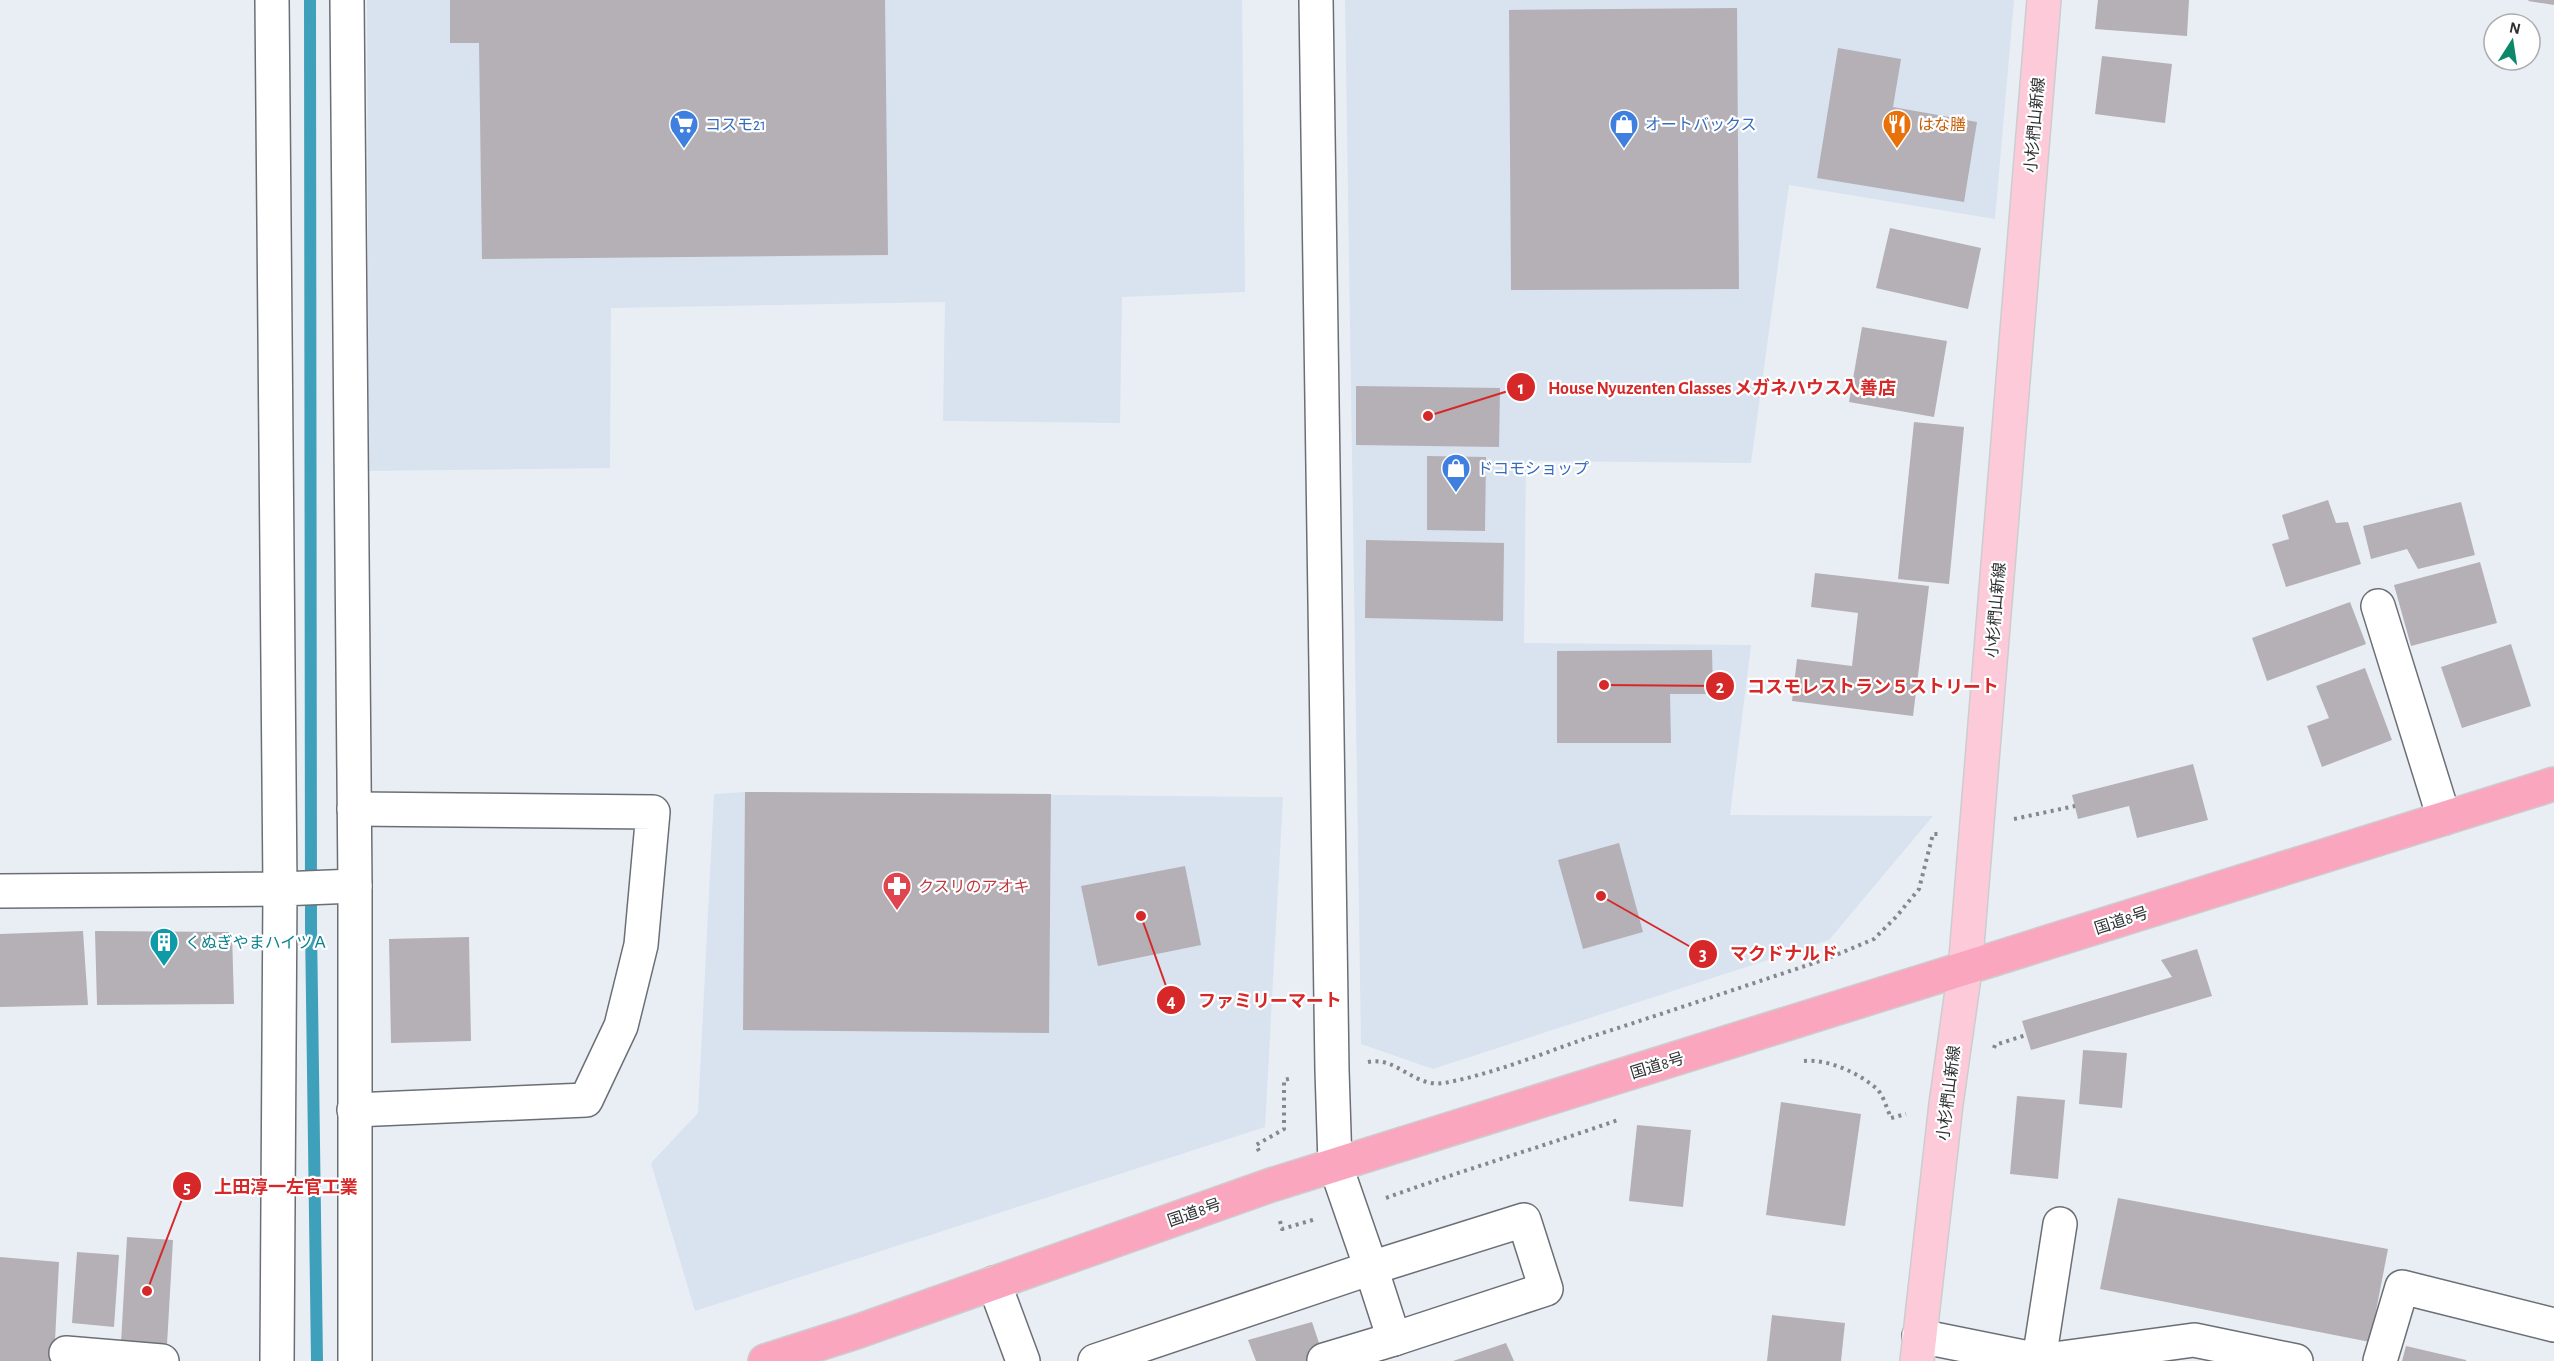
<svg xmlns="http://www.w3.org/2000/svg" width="2554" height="1361" font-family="'Alegreya Sans','Noto Sans JP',sans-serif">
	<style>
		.built { fill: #d9e2ef }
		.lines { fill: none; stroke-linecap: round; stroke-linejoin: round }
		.stream { stroke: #3fa0bb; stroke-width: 12 }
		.building { fill: #b4b0b6 }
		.minor-casing { stroke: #6b6f75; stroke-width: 36 }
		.major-casing { stroke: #cdcdce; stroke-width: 36 }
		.highway-casing { stroke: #cdcdce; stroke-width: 36 }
		.path { stroke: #84878b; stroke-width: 4; stroke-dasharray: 3 4.5; stroke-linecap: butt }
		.minor { stroke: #fff; stroke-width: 33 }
		.major { stroke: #fccad9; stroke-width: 33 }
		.highway { stroke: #faa6bf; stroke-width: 33 }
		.labels { text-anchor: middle; stroke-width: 4.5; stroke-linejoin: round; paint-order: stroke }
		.shop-label { font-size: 16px; fill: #366cbe; stroke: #fff; text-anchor: start }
		.food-label { font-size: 16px; fill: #c56008; stroke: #fff; text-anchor: start }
		.street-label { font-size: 16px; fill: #2d2f31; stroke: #fff }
		.health-label { font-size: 16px; fill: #be3a42; stroke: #fff; text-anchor: start }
		.culture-label { font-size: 16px; fill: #0d838f; stroke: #fff; text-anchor: start }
		.leader { fill: none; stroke: #d62828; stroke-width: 2 }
		.callout-dot { fill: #d62828; stroke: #fff; stroke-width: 2 }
		.mark-label { font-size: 18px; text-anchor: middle; font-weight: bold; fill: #fff }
		.callout-label { font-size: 18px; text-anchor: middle; font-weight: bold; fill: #d62828; stroke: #fff; stroke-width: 4.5; stroke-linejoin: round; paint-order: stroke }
	</style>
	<rect width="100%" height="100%" fill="#e9eef5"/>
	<g class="built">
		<path d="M367,0H1242L1245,292L1122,297L1120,423L943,421L945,302L611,308L610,468L369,471Z"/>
		<path d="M1345,0H2014L1995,219L1789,185L1751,463L1526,461L1524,643L1751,645L1730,815L1933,816L1829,940L1433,1069L1361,1044Z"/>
		<path d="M745,792L1283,797L1265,1127L695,1311L651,1163L698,1113L714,794Z"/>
	</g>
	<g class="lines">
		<path class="stream" d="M310,0L311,926L317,1361"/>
	</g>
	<g class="building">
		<path d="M450,0H885L888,255L482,259L479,43H450Z"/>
		<path d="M2098,0H2189L2187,36L2095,29Z"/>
		<path d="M2529,0H2554V5L2528,1Z"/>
		<path d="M1737,8L1739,289L1511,290L1509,10Z"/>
		<path d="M1838,48L1901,59L1893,107L1977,122L1964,202L1817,178Z"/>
		<path d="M2102,56L2172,64L2165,123L2095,114Z"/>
		<path d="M1890,228L1981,248L1968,309L1876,288Z"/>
		<path d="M1862,327L1947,341L1934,417L1849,402Z"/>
		<path d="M1356,386L1500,388L1499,447L1356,445Z"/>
		<path d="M1914,422L1964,427L1949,584L1898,579Z"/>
		<path d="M1427,456L1486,457L1485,531L1427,530Z"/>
		<path d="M2328,500L2336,523L2348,522L2361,564L2286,587L2272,544L2289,539L2282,515Z"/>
		<path d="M2461,502L2475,555L2418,569L2407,549L2371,559L2363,526Z"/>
		<path d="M1366,540L1504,543L1503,621L1365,618Z"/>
		<path d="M2480,562L2497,623L2411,646L2394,585Z"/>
		<path d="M1815,573L1929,586L1913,716L1792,701L1797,659L1852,666L1858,613L1811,607Z"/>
		<path d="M2350,602L2366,644L2267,681L2252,638Z"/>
		<path d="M2511,644L2531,706L2462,728L2441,667Z"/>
		<path d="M1712,650L1713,694H1670L1671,743H1557V651Z"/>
		<path d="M2365,668L2392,740L2322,767L2307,726L2329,718L2316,686Z"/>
		<path d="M2193,764L2208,820L2137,838L2129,806L2078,819L2072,795Z"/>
		<path d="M745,792L1051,794L1049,1033L743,1030Z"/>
		<path d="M1619,843L1643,932L1583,949L1558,860Z"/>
		<path d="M1185,866L1201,945L1098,966L1081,886Z"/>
		<path d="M83,931L88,1005L0,1007V934Z"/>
		<path d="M95,931L232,932L234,1004L97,1005Z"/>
		<path d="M469,937L471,1041L391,1043L389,939Z"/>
		<path d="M2197,949L2212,996L2031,1050L2022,1021L2172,977L2161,960Z"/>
		<path d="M2083,1050L2127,1053L2122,1108L2079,1104Z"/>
		<path d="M2017,1096L2065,1100L2058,1179L2010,1174Z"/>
		<path d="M1781,1102L1861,1114L1845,1226L1766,1215Z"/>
		<path d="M1637,1125L1691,1130L1683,1207L1629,1201Z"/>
		<path d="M2118,1198L2388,1249L2370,1342L2100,1289Z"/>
		<path d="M127,1237L173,1240L167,1345L121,1343Z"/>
		<path d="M77,1252L119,1255L114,1327L72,1323Z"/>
		<path d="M0,1257L59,1262L54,1361H0Z"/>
		<path d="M1772,1315L1845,1323L1841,1361H1767Z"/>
		<path d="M1312,1322L1325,1361H1256L1248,1340Z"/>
		<path d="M1506,1343L1514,1361H1453Z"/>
		<path d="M2406,1346L2466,1360V1361H2402Z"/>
	</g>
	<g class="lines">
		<g class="minor-casing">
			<g id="minor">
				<path d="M347,0L355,886V1361"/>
				<path d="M1316,0L1332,1070L1335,1164L1371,1268L1524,1220L1546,1289L1394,1339"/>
				<path d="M2378,606L2444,818"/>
				<path d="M354,809L653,812L641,945L621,1026L586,1100L354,1110"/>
				<path d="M0,891L280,889L272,0"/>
				<path d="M994,1283L1023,1361"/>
				<path d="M1919,1336L2039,1360L2060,1224"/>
				<path d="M66,1353L162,1361"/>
				<path d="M277,1361L280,889L355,886"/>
				<path d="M1095,1361L1371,1268L1394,1339L1324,1360"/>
				<path d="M2039,1361L2194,1340L2296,1361"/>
				<path d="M2380,1361L2402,1287L2554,1325"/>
			</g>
		</g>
		<g class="major-casing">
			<path id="major" d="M1917,1361L1946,1104L1965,970L2044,0"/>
		</g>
		<g class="highway-casing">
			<path id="highway" d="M765,1361L856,1332L1271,1185L2554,784"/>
		</g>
		<g class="path">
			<path d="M2014,819L2075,806"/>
			<path d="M1994,1048L1995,1045L2026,1035"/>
			<path d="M1804,1061C1828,1059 1857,1072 1876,1088C1883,1094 1887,1109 1891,1118L1906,1114"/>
			<path d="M1368,1062C1397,1056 1414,1088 1444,1083C1493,1074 1541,1054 1587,1038C1668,1012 1748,985 1829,958L1874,939L1896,917L1919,889L1933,834H1939"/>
			<path d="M1259,1151L1256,1145L1284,1129V1080L1293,1078"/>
			<path d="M1386,1198C1463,1170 1541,1147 1618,1120"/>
			<path d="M1280,1221L1282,1229L1316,1219"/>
		</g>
		<use href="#minor" class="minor"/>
		<use href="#major" class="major"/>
		<use href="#highway" class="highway"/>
	</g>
	<defs>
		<g id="supermarket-pin" transform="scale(1.5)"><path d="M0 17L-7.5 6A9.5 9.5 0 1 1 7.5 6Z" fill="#3f7fe0" stroke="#fff"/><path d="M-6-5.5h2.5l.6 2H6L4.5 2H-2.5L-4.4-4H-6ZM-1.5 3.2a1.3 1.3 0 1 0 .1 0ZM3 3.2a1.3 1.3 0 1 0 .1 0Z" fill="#fff"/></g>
		<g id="shop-pin" transform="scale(1.5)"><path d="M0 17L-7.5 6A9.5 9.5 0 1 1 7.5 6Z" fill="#3f7fe0" stroke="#fff"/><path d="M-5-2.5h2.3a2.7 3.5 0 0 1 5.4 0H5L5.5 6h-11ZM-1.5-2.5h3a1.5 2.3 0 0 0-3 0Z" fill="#fff"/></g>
		<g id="restaurant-pin" transform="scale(1.5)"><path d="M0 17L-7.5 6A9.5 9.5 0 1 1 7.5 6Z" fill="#e8710a" stroke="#fff"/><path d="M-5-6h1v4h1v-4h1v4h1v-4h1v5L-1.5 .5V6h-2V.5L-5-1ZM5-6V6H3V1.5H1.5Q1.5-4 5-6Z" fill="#fff"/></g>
		<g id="pharmacy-pin" transform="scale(1.5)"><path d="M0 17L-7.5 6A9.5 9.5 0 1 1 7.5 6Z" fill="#e0444e" stroke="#fff"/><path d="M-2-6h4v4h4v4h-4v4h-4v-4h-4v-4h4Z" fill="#fff"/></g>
		<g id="building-pin" transform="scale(1.5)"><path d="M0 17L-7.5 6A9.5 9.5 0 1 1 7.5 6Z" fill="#0f9aa8" stroke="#fff"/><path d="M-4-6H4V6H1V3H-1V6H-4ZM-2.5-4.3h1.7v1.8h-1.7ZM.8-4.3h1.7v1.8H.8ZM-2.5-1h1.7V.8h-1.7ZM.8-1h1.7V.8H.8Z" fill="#fff"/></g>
	</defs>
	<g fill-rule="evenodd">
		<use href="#supermarket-pin" x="684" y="124"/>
		<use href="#shop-pin" x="1624" y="124"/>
		<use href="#restaurant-pin" x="1897" y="124"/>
		<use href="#shop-pin" x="1456" y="468"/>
		<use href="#pharmacy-pin" x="897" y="886"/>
		<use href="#building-pin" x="164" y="942"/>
	</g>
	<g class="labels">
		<g class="shop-label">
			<text x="705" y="130">コスモ21</text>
			<text x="1645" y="130">オートバックス</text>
			<text x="1477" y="474">ドコモショップ</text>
		</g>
		<g class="food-label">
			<text x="1918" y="130">はな膳</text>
		</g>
		<g class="street-label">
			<text transform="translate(2034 125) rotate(-85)" y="6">小杉椚山新線</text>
			<text transform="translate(1995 610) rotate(-85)" y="6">小杉椚山新線</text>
			<text transform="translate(2121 920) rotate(-18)" y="6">国道8号</text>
			<text transform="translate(1657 1065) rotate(-17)" y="6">国道8号</text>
			<text transform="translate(1948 1093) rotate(-83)" y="6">小杉椚山新線</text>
			<text transform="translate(1194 1212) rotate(-19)" y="6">国道8号</text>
		</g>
		<g class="health-label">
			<text x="918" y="892">クスリのアオキ</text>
		</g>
		<g class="culture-label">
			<text x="185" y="948">くぬぎやまハイツＡ</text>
		</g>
	</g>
	<path class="leader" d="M1428 416L1521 387M1604 685L1720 686M1601 896L1703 954M1141 916L1171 1000M147 1291L187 1186"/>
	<g class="callout-dot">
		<circle cx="1428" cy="416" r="6"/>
		<circle cx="1604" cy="685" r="6"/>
		<circle cx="1601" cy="896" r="6"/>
		<circle cx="1141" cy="916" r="6"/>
		<circle cx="147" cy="1291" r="6"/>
		<circle cx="1521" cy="387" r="15"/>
		<circle cx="1720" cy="686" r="15"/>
		<circle cx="1703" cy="954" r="15"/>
		<circle cx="1171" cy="1000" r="15"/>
		<circle cx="187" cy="1186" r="15"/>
	</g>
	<g class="mark-label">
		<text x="1521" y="394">1</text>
		<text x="1720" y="693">2</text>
		<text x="1703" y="960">3</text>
		<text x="1171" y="1007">4</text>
		<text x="187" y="1193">5</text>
	</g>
	<g class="callout-label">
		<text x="1722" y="394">House Nyuzenten Glasses メガネハウス入善店</text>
		<text x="1873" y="693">コスモレストラン５ストリート</text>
		<text x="1784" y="960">マクドナルド</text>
		<text x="1270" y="1007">ファミリーマート</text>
		<text x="286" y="1193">上田淳一左官工業</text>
	</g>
	<g transform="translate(2512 42) rotate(12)"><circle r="28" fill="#ffffff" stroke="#abacad" stroke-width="1.5"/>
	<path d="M0-4.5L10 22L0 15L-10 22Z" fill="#0e886a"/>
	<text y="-9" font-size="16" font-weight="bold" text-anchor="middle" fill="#2d2f31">N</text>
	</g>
</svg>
